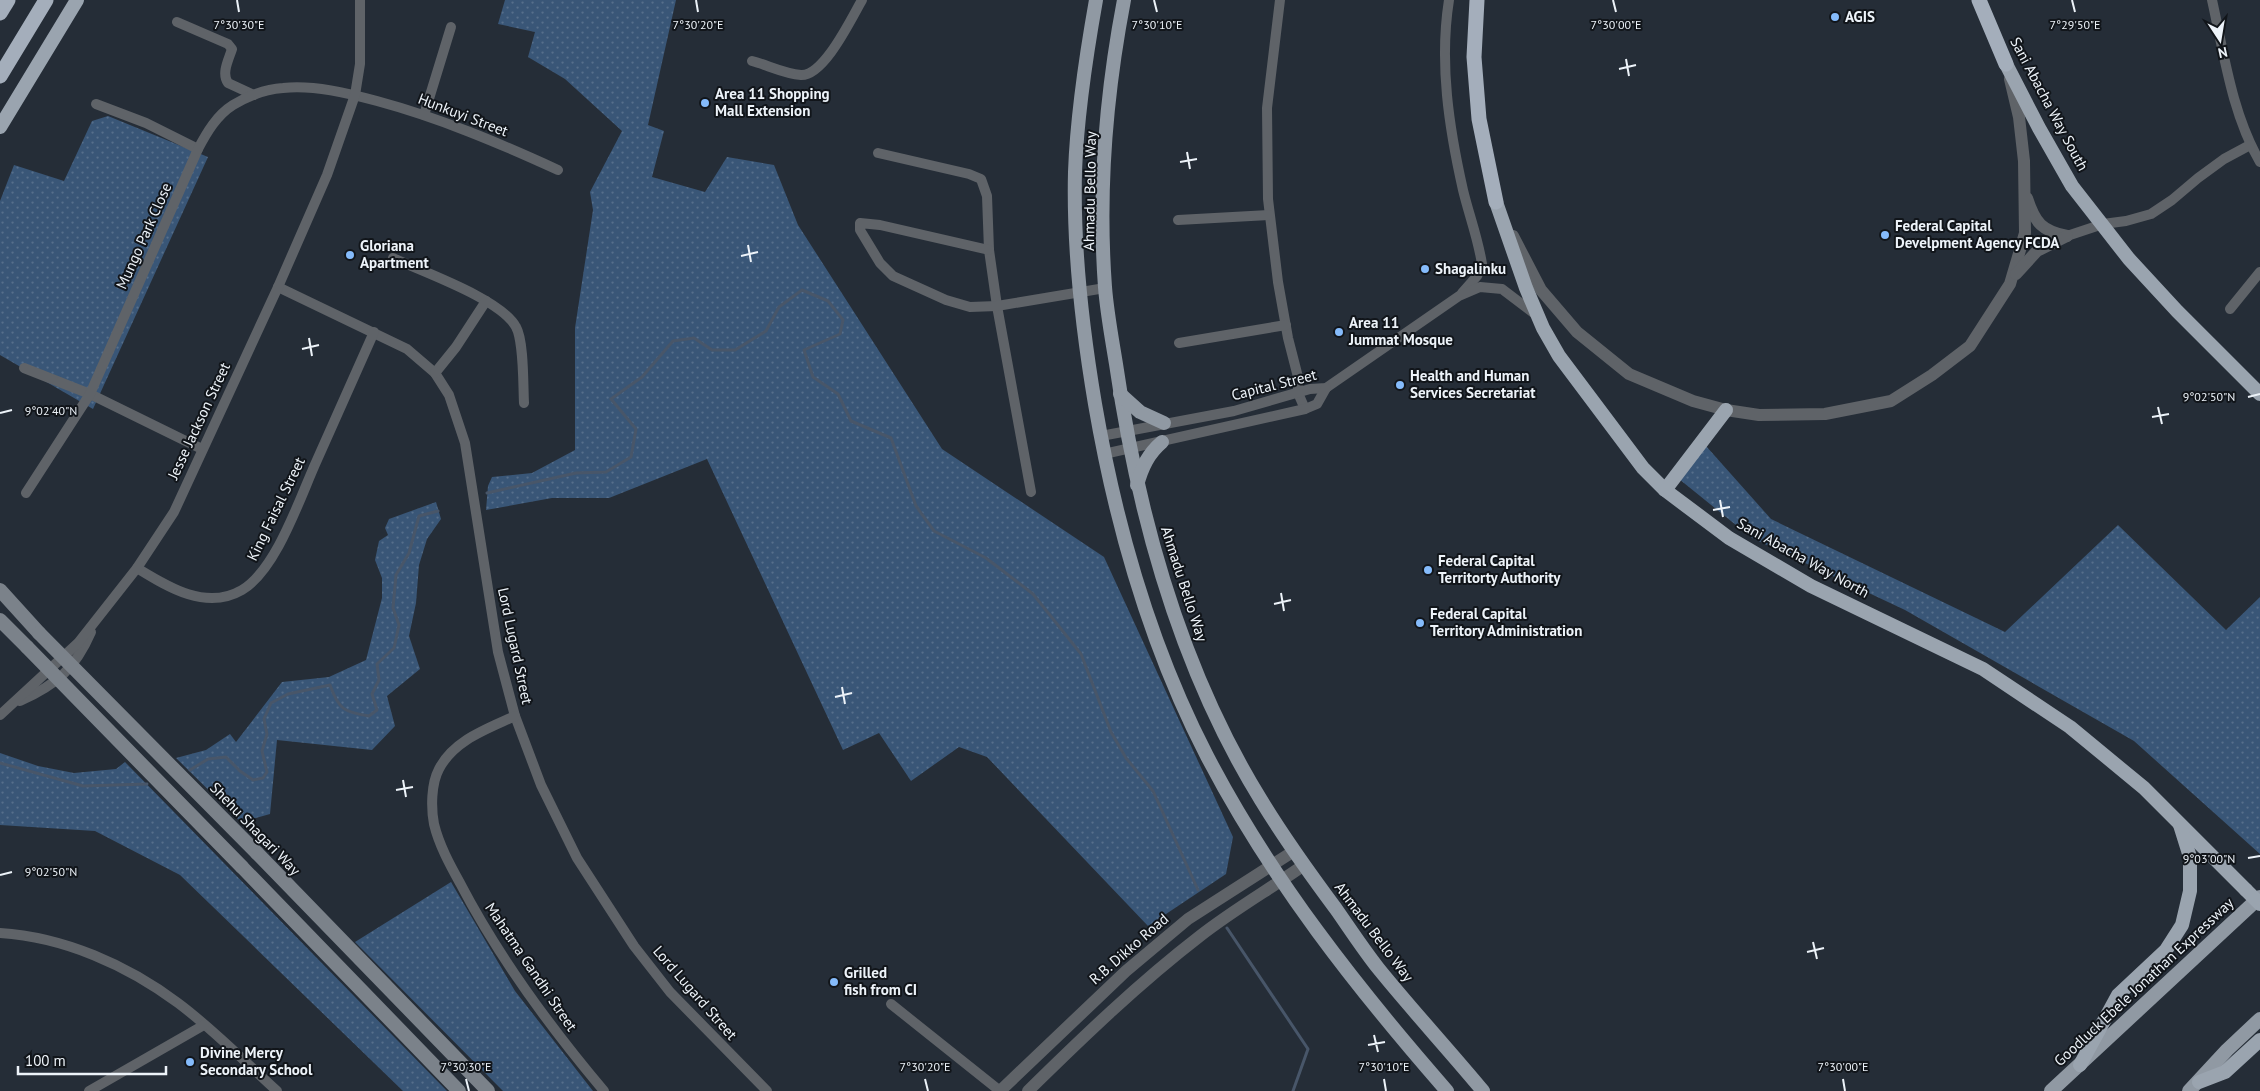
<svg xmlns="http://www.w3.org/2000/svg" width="2260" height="1091" font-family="'PT Sans',sans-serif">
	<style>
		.grass { fill: url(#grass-dots) }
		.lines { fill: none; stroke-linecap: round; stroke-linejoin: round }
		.stream { stroke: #485669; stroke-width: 3 }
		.minor { stroke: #5f6368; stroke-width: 10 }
		.tertiary { stroke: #5f6368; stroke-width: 12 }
		.secondary { stroke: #7b828a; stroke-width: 14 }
		.primary { stroke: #9099a3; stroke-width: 14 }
		.trunk { stroke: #9aa4af; stroke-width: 14 }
		.motorway { stroke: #a4aebb; stroke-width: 15 }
		.secondary-bridge { stroke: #7b828a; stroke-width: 14 }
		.trunk-bridge { stroke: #9aa4af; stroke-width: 14 }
		.ticks { fill: none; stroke: #edf3f9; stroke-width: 2 }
		.poi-dot { fill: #85bbfb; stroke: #11151a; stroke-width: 2 }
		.labels { text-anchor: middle; stroke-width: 4; stroke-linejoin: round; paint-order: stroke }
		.poi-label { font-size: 15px; font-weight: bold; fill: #edf3f9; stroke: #11151a; text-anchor: start }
		.street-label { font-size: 15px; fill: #edf3f9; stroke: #11151a }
		.ticks-label { font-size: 12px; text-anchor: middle; fill: #edf3f9; stroke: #11151a; stroke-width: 4; stroke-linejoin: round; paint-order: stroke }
	</style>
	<defs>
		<pattern id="grass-dots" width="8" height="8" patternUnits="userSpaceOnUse" patternTransform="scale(1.25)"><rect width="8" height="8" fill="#395677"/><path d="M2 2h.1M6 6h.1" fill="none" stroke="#566f8b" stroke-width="1.8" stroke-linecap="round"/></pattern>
	</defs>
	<rect width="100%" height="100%" fill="#252d37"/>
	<g class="grass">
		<path d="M505,0H676L648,125L664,131L652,177L705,192L727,157L774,165L798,225L942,449L1104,557L1233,837L1226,874L1148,926L987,757L959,747L911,781L879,733L843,750L707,459L609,498H552L486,510L488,486L492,477L532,473L575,450V328L593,210L590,192L622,131L565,79L528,57L535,32L498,24Z"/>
		<path d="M108,116L208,157L93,409L0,355V201L14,165L64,181L92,121Z"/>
		<path d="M1706,446L1771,519L2005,632L2118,525L2226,630L2260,597V854L2134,741L1905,610L1752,538L1679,479Z"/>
		<path d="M436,502L441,519L427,539L419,565L416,603L409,636L420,669L387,696L395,726L372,750L277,740L270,814L241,822L176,758L206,750L230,734L236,742L282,682L329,677L366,660L382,598V578L375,560L379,541L388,535L385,528L389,519Z"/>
		<path d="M0,753L38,766L74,773L116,769L125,762L447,1091H403L180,875L95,831L0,825Z"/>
		<path d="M451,882L515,991L593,1091H503L355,942Z"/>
	</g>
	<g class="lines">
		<g class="stream">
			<path d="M487,493L576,473L606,472L631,457L636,429L611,399L642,377L673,341L694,338L712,350H735L766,331L779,307L802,290L828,301L843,320L840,334L804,350L813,377L838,394L851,421L891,438L916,506L934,531L986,558L1033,594L1081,654L1111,732L1126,758L1153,791L1198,890"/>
			<path d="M0,763L83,786L147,784"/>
			<path d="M190,770L208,759L226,757L240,771L253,780L263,778L267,772L262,751L267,734L264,719L271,703L288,694L330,685C339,710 344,712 369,716L377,710L372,694L379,680L377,664L394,648L399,625L393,608L396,575L409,553L419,516L438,511"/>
			<path d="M1227,928L1308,1049L1293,1091"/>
		</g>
		<g class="minor">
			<path d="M1280,0L1267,108L1268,199L1278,282L1288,338L1298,377V393L1305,409"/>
			<path d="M1449,0C1439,63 1449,128 1463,190C1469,215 1478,238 1482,264L1477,276L1462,293"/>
			<path d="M2212,0C2224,54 2232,114 2260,162"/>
			<path d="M177,22L228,44L232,49C229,59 221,73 228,83L254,95"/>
			<path d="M752,61C767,65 785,74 801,75C824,76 851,19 862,0"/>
			<path d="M96,104L146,123L198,149"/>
			<path d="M424,115L451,27"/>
			<path d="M878,153L969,174L981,179L987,196L989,250L997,306L1031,492"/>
			<path d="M1178,220L1269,215"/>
			<path d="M2067,236L2103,224L2126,221L2151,214L2172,200L2198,178L2224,159L2250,145"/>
			<path d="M989,250L880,225L860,223V230L880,263L893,276L946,300L970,307L997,306L1105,288"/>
			<path d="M393,258C423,272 501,299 516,327C524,341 523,384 524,403"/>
			<path d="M278,287L407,349L435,373L449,395L465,443L498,652L515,716L541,785L577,858L634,946L670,992L767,1091"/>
			<path d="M2230,309L2260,272"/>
			<path d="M1179,343L1286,325"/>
			<path d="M24,368L90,394L202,449"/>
			<path d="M435,373L456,347L486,301"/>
			<path d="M1101,436L1234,411L1310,389L1326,388L1459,296L1480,287L1502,289L1535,314"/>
			<path d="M1104,454L1305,409L1317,404L1326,388"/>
			<path d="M26,493L90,394L198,149C207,132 217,115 233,105C248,96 266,89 283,88C315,85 347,93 377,101C440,118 499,143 558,170"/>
			<path d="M137,568C168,587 206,611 242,590C277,569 300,497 317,460C336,417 355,375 374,332"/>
			<path d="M20,701C56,685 75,669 91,632"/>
			<path d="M0,715L78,643L137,568L174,512L278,287L327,175L355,95L360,64V0"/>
			<path d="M515,716C487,729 454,740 439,769C431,784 431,808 434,824C439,845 450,865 460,883C499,958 550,1027 604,1091"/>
			<path d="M0,933C64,937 127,965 178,1003C213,1029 244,1061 277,1091"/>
			<path d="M891,1004L1000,1091"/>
			<path d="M89,1091L204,1025"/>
		</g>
		<g class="tertiary">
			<path d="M2027,198C2035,223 2042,231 2067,236"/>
			<path d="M1513,236L1541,290L1577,332L1629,374L1693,401L1726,410L1759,415L1825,414L1891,401L1932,375L1970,346L2010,284L2025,233L2024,161L2019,117L2010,79"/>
			<path d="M2016,274L2037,251L2067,236"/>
			<path d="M1000,1091L1126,971L1188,919L1294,851"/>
			<path d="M1028,1091C1083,1037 1139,983 1200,936C1233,910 1270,889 1304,865"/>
		</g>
		<g class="secondary">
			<path d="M0,590L39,633"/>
			<path d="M0,620L27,647"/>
			<path d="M257,853L488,1091"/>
			<path d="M242,867L459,1091"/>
		</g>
		<g class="primary">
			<path d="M1096,0C1086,56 1077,115 1075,172C1073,251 1082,327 1095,404C1116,526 1150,646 1207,756C1271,879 1357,988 1447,1091"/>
			<path d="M1124,0C1106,94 1098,192 1105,287C1107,313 1112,339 1116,364C1138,516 1180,669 1261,800C1284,838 1310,874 1336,909C1350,929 1363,949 1378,968C1412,1010 1449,1050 1483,1091"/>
			<path d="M1120,394L1140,412L1164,423"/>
			<path d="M1137,485C1142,467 1148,454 1162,442"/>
			<path d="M2051,1091L2260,897"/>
			<path d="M2189,1091L2227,1050L2260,1019"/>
		</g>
		<g class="trunk">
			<path d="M2006,64L2039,128L2072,186L2129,259L2177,311L2260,394"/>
			<path d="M0,127L77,0"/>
			<path d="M1496,202L1526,288L1543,328L1559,356L1643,468L1665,490L1729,538L1811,586L1983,669L2070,727L2144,788L2246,890"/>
			<path d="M1665,490L1726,410"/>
			<path d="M2080,1065L2118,995L2166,950L2182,925L2190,891V857L2180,825"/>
			<path d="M2199,1082L2225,1072L2260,1040"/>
		</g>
		<g class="motorway">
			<path d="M1477,0L1474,57L1479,119L1496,202"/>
			<path d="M1979,0L2006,64"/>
			<path d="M0,13L8,0"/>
			<path d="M0,76L46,0"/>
		</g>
		<g class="secondary-bridge">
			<path d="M39,633L257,853"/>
			<path d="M27,647L242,867"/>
		</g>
		<path class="trunk-bridge" d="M2246,890L2260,904"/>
	</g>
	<path class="ticks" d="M237,0L239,12M696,0L698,12M1154,0L1157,12M1613,0L1616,12M2072,0L2075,12M1626,59L1629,76M1619,69L1636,65M1187,152L1190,169M1180,162L1197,159M748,245L751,262M741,256L758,252M309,338L312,356M302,349L319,345M2248,397L2260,394M2158,407L2162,424M0,413L12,410M2152,417L2169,414M1720,500L1723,517M1713,510L1730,507M1281,593L1284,611M1274,604L1291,600M842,687L845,704M835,697L852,693M403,780L406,797M396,790L413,787M2248,858L2260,856M0,875L12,872M1813,942L1817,959M1807,952L1824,948M1374,1035L1378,1052M1368,1045L1385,1042M466,1079L469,1091M925,1079L928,1091M1384,1079L1386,1091M1843,1079L1845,1091"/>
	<g class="poi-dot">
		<circle cx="1835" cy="17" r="5"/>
		<circle cx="705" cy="103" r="5"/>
		<circle cx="1885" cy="235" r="5"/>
		<circle cx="350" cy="255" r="5"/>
		<circle cx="1425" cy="269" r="5"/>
		<circle cx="1339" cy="332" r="5"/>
		<circle cx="1400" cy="385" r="5"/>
		<circle cx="1428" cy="570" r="5"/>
		<circle cx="1420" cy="623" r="5"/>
		<circle cx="834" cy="982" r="5"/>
		<circle cx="190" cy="1062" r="5"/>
	</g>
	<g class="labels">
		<g class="poi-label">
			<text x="1845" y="22">AGIS</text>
			<text x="715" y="99">Area 11 Shopping<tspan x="715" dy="17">Mall Extension</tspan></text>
			<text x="1895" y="231">Federal Capital<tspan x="1895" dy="17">Develpment Agency FCDA</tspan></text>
			<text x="360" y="251">Gloriana<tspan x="360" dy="17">Apartment</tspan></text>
			<text x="1435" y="274">Shagalinku</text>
			<text x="1349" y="328">Area 11<tspan x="1349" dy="17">Jummat Mosque</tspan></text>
			<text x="1410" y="381">Health and Human<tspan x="1410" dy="17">Services Secretariat</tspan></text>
			<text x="1438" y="566">Federal Capital<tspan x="1438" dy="17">Territorty Authority</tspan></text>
			<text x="1430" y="619">Federal Capital<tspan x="1430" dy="17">Territory Administration</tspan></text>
			<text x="844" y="978">Grilled<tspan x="844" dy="17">fish from CI</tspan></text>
			<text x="200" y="1058">Divine Mercy<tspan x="200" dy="17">Secondary School</tspan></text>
		</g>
		<g class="street-label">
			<text transform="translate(2049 104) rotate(62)" y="5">Sani Abacha Way South</text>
			<text transform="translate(463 115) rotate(21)" y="5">Hunkuyi Street</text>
			<text transform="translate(1090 191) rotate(-89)" y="5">Ahmadu Bello Way</text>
			<text transform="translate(144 236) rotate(-66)" y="5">Mungo Park Close</text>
			<text transform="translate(1274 385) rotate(-14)" y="5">Capital Street</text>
			<text transform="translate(199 421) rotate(-65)" y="5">Jesse Jackson Street</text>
			<text transform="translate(276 509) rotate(-64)" y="5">King Faisal Street</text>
			<text transform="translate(1803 558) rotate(29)" y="5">Sani Abacha Way North</text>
			<text transform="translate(1184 584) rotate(72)" y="5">Ahmadu Bello Way</text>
			<text transform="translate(515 646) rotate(78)" y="5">Lord Lugard Street</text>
			<text transform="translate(255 829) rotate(46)" y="5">Shehu Shagari Way</text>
			<text transform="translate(1374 932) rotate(53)" y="5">Ahmadu Bello Way</text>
			<text transform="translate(1129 949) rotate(-41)" y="5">R.B. Dikko Road</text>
			<text transform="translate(531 967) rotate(56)" y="5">Mahatma Gandhi Street</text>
			<text transform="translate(2144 982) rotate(-43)" y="5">Goodluck Ebele Jonathan Expressway</text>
			<text transform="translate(695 993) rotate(49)" y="5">Lord Lugard Street</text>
		</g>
	</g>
	<g class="ticks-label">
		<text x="239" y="29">7°30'30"E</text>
		<text x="698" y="29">7°30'20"E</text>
		<text x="1157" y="29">7°30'10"E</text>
		<text x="1616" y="29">7°30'00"E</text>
		<text x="2075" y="29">7°29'50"E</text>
		<text x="2209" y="401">9°02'50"N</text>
		<text x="51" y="415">9°02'40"N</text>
		<text x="2209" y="863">9°03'00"N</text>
		<text x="51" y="876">9°02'50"N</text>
		<text x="466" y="1071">7°30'30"E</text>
		<text x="925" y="1071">7°30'20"E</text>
		<text x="1384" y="1071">7°30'10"E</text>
		<text x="1843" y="1071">7°30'00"E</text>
	</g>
	<g transform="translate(2220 40) rotate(168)" stroke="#11151a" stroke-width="4" paint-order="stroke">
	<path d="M0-4L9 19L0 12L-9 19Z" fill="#edf3f9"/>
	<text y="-8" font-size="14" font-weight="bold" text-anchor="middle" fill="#edf3f9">N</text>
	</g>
	<path d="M18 1066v8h148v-8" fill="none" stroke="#edf3f9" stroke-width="2.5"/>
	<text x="25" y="1066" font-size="15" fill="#edf3f9" stroke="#11151a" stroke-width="4" paint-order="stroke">100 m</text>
</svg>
